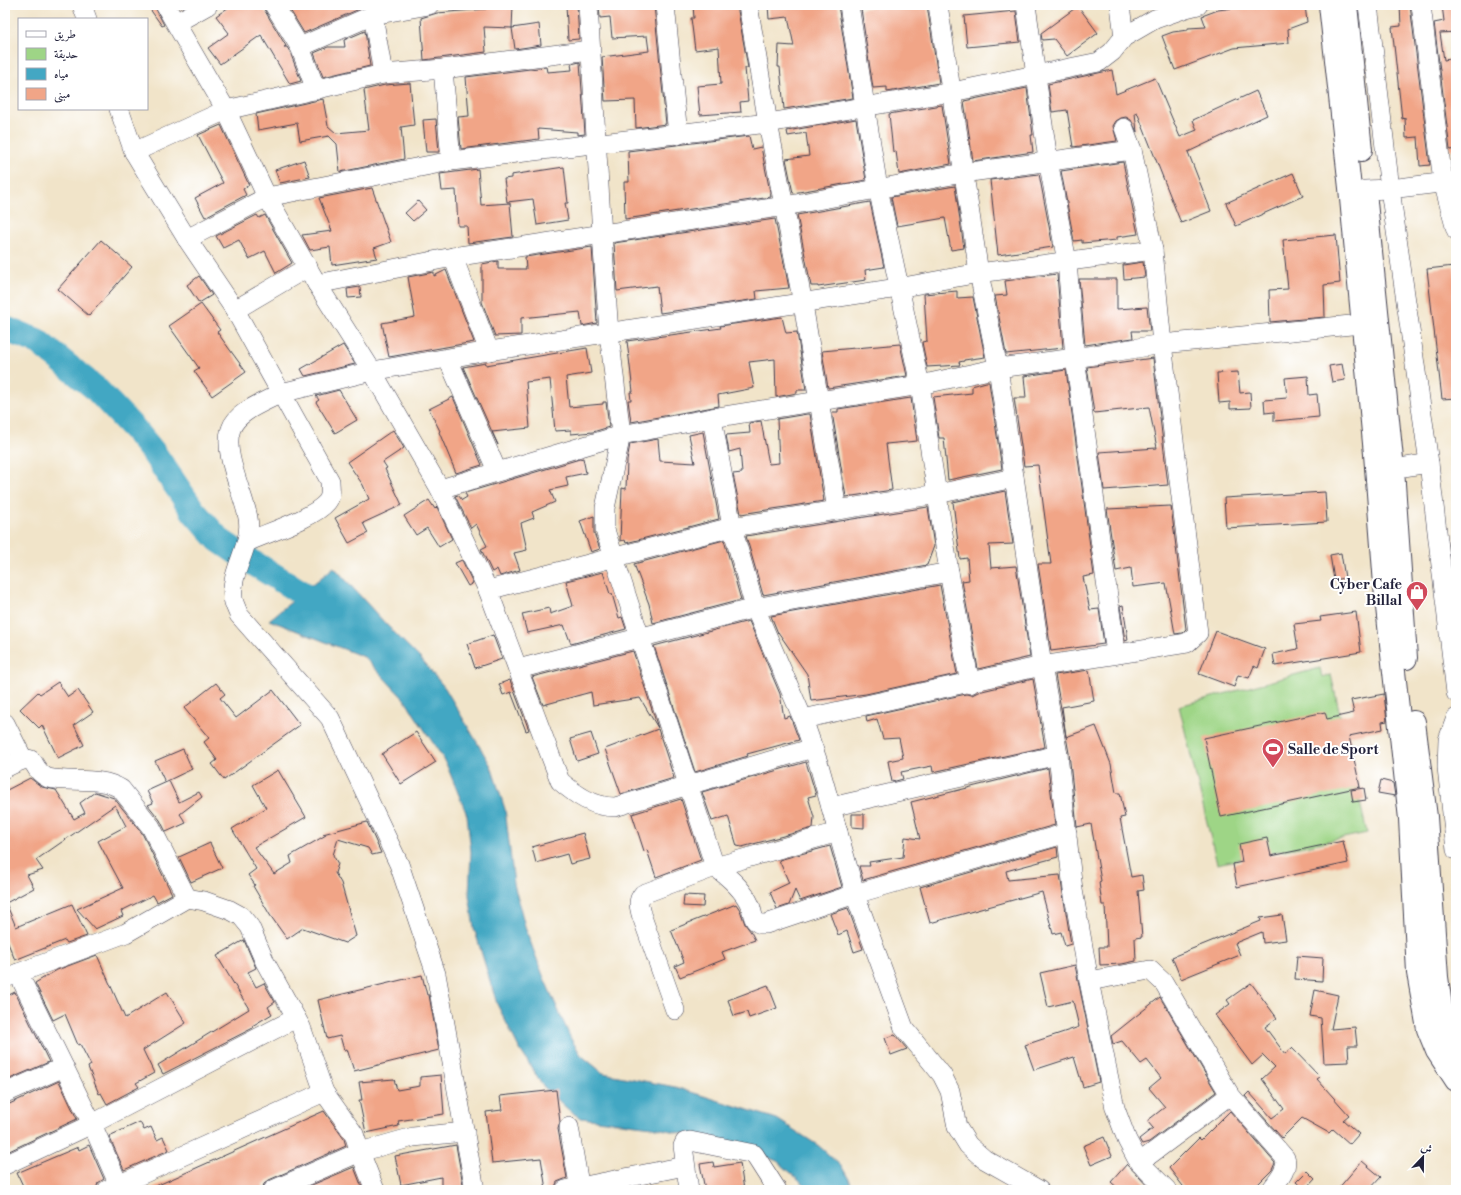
<svg xmlns="http://www.w3.org/2000/svg" width="1461" height="1195" font-family="'Libre Bodoni',Amiri,serif">
	<style>
		.green { fill: #9ed586; stroke: #607c60 }
		.water { fill: #43a7c3; stroke: #32647f }
		.lines { fill: none; stroke-linecap: round; stroke-linejoin: round }
		.river { stroke: #43a7c3; stroke-width: 26 }
		.building { fill: #f1a587 }
		.minor-casing { stroke: #413f50; stroke-width: 20 }
		.major-casing { stroke: #413f50; stroke-width: 24 }
		.minor { stroke: #fff; stroke-width: 19 }
		.major { stroke: #fff; stroke-width: 22 }
		.labels { text-anchor: middle; stroke-width: 4; stroke-linejoin: round; paint-order: stroke }
		.poi-label { font-size: 14px; font-weight: bold; fill: #22223b; stroke: #fff; text-anchor: end }
	</style>
	<rect width="100%" height="100%" fill="#fff"/>
	<filter id="ink" filterUnits="userSpaceOnUse"><feTurbulence type="fractalNoise" baseFrequency=".025" numOctaves="2"/><feDisplacementMap in="SourceGraphic" scale="8" xChannelSelector="R" yChannelSelector="G"/><feConvolveMatrix kernelMatrix="1 2 1 2 8 2 1 2 1" color-interpolation-filters="sRGB"/></filter>
	<filter id="wash" filterUnits="userSpaceOnUse"><feTurbulence type="fractalNoise" baseFrequency=".012" numOctaves="4" result="noise"/><feDisplacementMap in="SourceGraphic" scale="16" xChannelSelector="R" yChannelSelector="G"/><feGaussianBlur stdDeviation="0.9" result="paint"/><feColorMatrix in="noise" values="0 0 0 0 0 0 0 0 0 0 0 0 0 0 0 0 0 1.4 0 .05"/><feComposite in="paint" operator="in"/></filter>
	<g filter="url(#wash)">
		<rect width="100%" height="100%" fill="#f1e4c9"/>
		<path class="green" d="M1320,668L1322,677L1331,675L1367,833L1217,864L1179,706Z"/>
		<path class="water" d="M334,567L384,622L420,658L445,688L491,766L505,809L514,884L526,930L544,978L571,1039L581,1055L603,1073L675,1087L777,1119L819,1146L842,1167L855,1190H811L777,1161L737,1145L652,1127L581,1118L571,1112L543,1086L519,1048L497,1004L474,928L469,895L471,852L467,815L445,761L404,699L364,657L269,620Z"/>
		<g class="lines">
			<path class="river" d="M5,329L37,341L95,388L135,430L153,452L194,512L219,540L247,559L302,593L332,613"/>
		</g>
		<g id="blocks">
			<g class="building">
				<path d="M147,5H154L164,25L162,26Z"/>
				<path d="M232,5H263L265,11L286,46L284,47H287L290,52L301,81L290,84L261,35L220,64L208,48L229,33L216,16Z"/>
				<path d="M287,5H363L364,7L304,33Z"/>
				<path d="M486,5H513L512,28L484,27L486,52L424,60L421,18L437,13L486,9Z"/>
				<path d="M566,5H577L579,39L568,40Z"/>
				<path d="M599,5H654L666,124L636,128L635,100L605,101L602,57L649,51L647,36L612,38L610,17L600,18Z"/>
				<path d="M693,5H712L713,7L737,5L748,68H745L748,101L740,102L741,112L700,115L697,86L721,84L719,47L695,50L691,18H694Z"/>
				<path d="M768,5H838L853,98L784,109L780,67H778L779,45L794,46L788,17L769,19Z"/>
				<path d="M873,5H927L939,83L887,92V87L873,88L861,9L873,7Z"/>
				<path d="M1256,5H1305L1307,22L1288,29L1289,43L1234,48L1175,70L1162,36L1173,32L1188,30V28L1206,27L1202,16L1218,10Z"/>
				<path d="M1400,5H1410L1430,165L1420,166L1418,137L1406,138L1405,118L1402,119L1392,27L1401,26Z"/>
				<path d="M1442,5H1456V32L1440,33L1444,60L1456,58V149L1450,150L1434,23L1444,21Z"/>
				<path d="M1078,6L1098,33L1067,56L1054,39L1042,40L1041,33Z"/>
				<path d="M1016,11L1020,42L967,47L964,16Z"/>
				<path d="M539,24L541,45L515,49L512,28Z"/>
				<path d="M365,31L370,66L323,77L314,53L328,47H345L344,40Z"/>
				<path d="M580,62L585,134L577,135V132L538,129L539,139L461,149L458,117L469,116L466,77L546,67L547,72L572,70L571,64Z"/>
				<path d="M1112,70L1116,94L1155,78L1180,137L1197,130L1193,120L1256,91L1267,115L1188,152L1211,211L1181,223L1137,112L1135,113L1137,132L1131,120L1126,117L1121,118L1116,121L1113,126L1117,141L1073,147L1067,110L1052,112L1048,84Z"/>
				<path d="M410,83L414,125L401,127L404,159L340,172L337,144L329,136L300,141L297,123L258,130L256,114L323,99L328,126L336,133L369,130L364,90L385,85Z"/>
				<path d="M1027,88L1033,135H1031L1033,152L973,161L964,101Z"/>
				<path d="M942,105L951,164L899,174L896,151L893,152L889,114Z"/>
				<path d="M436,119L439,152H426L423,120Z"/>
				<path d="M856,119L866,180L793,193L786,159L809,156L806,133L788,136L787,131Z"/>
				<path d="M221,125L249,185L243,189L246,195L205,217L195,198L223,183L198,135Z"/>
				<path d="M749,136L752,149L761,147L771,197L625,219L624,182H629L628,151Z"/>
				<path d="M304,160L310,177L280,183L275,170Z"/>
				<path d="M1123,162L1138,234L1117,237V240L1082,243V240L1074,241L1061,171Z"/>
				<path d="M564,167L568,203H565L568,220L537,225L533,199L507,202L504,179L511,178V175Z"/>
				<path d="M478,169L481,205L510,203L513,237L468,243L467,226H458L456,190L442,191L440,174Z"/>
				<path d="M1293,173L1303,196L1236,226L1226,203Z"/>
				<path d="M1039,174L1053,247L998,255L990,180Z"/>
				<path d="M955,186L964,248L951,250L945,218L897,226L891,197Z"/>
				<path d="M372,188L391,242L374,248L377,258L332,265L330,247L310,250L302,235L332,231L319,198Z"/>
				<path d="M418,201L426,210L413,221L405,213Z"/>
				<path d="M870,202L884,267L865,270L866,280L818,287V286H811L797,215Z"/>
				<path d="M257,215L259,218L265,215L292,263L276,273L265,251L249,259L239,240L223,248L216,236Z"/>
				<path d="M775,219L789,288L756,291L757,299L660,313L657,286L617,291L614,243Z"/>
				<path d="M1336,235L1340,283L1324,285L1325,317L1270,322L1269,290L1288,289L1283,240Z"/>
				<path d="M101,240L132,267L89,316L58,289Z"/>
				<path d="M592,247L597,323L582,326L580,312L521,318V335L495,336L482,302V264L498,261V269H526L525,257Z"/>
				<path d="M1143,262L1145,277L1124,279L1123,265Z"/>
				<path d="M1454,266L1456,279V398L1442,399L1427,269Z"/>
				<path d="M446,270L474,342L389,357L382,323L415,317L408,277L434,272V276Z"/>
				<path d="M1057,274L1063,348L1006,354L995,296L1007,295L1005,281Z"/>
				<path d="M199,276L212,295L199,303L187,285Z"/>
				<path d="M1079,279H1117V309L1147,307L1150,331H1132L1133,338L1085,345Z"/>
				<path d="M360,287L361,297L348,298L347,289Z"/>
				<path d="M957,291V298L973,297L985,357L964,360V361L959,362L960,365L927,367L922,342L927,341L924,294Z"/>
				<path d="M201,304L220,330L217,332L246,372L212,396L194,371L199,368L169,326Z"/>
				<path d="M782,317L786,333L797,332L806,390H797V393L776,397L775,359L749,362L754,388L718,395L719,406L631,422L628,400H631L630,392H633L627,341L721,328L720,326Z"/>
				<path d="M900,344L907,376L828,388L822,351Z"/>
				<path d="M343,345L355,364L305,376L301,369Z"/>
				<path d="M587,348L591,373L566,377L569,407L603,404V402H606L609,427L593,432L571,434V430L555,431L550,379L526,382L530,428L492,432L498,445L463,367L486,363V365Z"/>
				<path d="M1153,358L1168,485L1104,490L1099,452L1157,448L1149,407L1094,413L1087,367Z"/>
				<path d="M1342,364L1345,380L1332,382L1329,366Z"/>
				<path d="M1066,370L1094,575L1083,577L1090,610L1099,609L1104,644L1051,651L1038,564H1051L1038,465L1024,466L1014,398H1026L1024,376Z"/>
				<path d="M1238,372L1240,393L1250,392L1251,408L1230,409V402L1219,403L1217,373Z"/>
				<path d="M1308,376L1309,395L1317,394L1319,417L1274,421V412L1265,413L1264,400L1287,398L1285,378Z"/>
				<path d="M986,382H989L1002,469L948,480L944,438H939L933,397L972,393V386Z"/>
				<path d="M339,390L357,420L335,433L316,402L319,400L316,396Z"/>
				<path d="M453,397L482,465L456,473L439,432L440,431L429,409Z"/>
				<path d="M911,398L917,441L886,444L892,490L846,497L832,412H838V409Z"/>
				<path d="M807,414H810L824,501L741,514L733,474L742,473L740,449L729,452L726,435L750,433L749,423L761,421L769,464L779,463L777,419Z"/>
				<path d="M393,430L404,448L383,462L387,468L385,469L402,505L363,523L368,533L349,543L335,518L369,499L363,485L347,462Z"/>
				<path d="M703,432L719,519L626,543L625,540L620,541L622,488L626,489L627,461L630,444L658,439L660,461L695,463L689,435Z"/>
				<path d="M583,458L586,473L566,477L568,486L550,490L555,502L532,512L534,518L521,523L527,550L514,553L520,570L500,576L497,569L492,572L481,549L487,546L476,524L471,528L455,496L458,495L462,500L467,497L465,493Z"/>
				<path d="M1005,491L1013,544L989,545L991,568L1016,566L1030,657L978,669L962,581L969,580L967,558L960,559L953,502Z"/>
				<path d="M1325,492L1327,522L1226,528L1224,498Z"/>
				<path d="M429,500L435,509L437,507L452,539L439,547L427,528L416,535L404,516Z"/>
				<path d="M1171,506L1186,629L1182,633L1175,634L1166,583L1133,587L1131,568L1116,571L1107,509Z"/>
				<path d="M928,507L934,546L927,565L763,595L746,536Z"/>
				<path d="M594,516V533L600,549L591,552L580,521Z"/>
				<path d="M724,540L741,600L653,623L649,604L634,564Z"/>
				<path d="M1341,553L1345,578L1334,580L1330,555Z"/>
				<path d="M462,560L473,583L468,586L455,563Z"/>
				<path d="M603,572L610,594H612L619,618L622,617L626,629L571,644L564,625L527,633L522,614L549,608L550,614L573,606L566,581Z"/>
				<path d="M940,585L957,674L866,694L811,701L807,674L778,632V633L771,616Z"/>
				<path d="M1123,605L1128,640L1125,641L1120,606Z"/>
				<path d="M1356,612L1361,652L1275,666L1273,654L1298,649L1294,624L1321,621L1320,617Z"/>
				<path d="M749,621L780,694L784,718L790,716L799,740L747,754L748,756L695,772L654,646Z"/>
				<path d="M1216,631L1265,649L1258,668L1254,666L1249,678L1238,675L1234,687L1199,674Z"/>
				<path d="M493,635L502,659L475,668L467,644Z"/>
				<path d="M633,651L658,728L640,698L593,705L591,692L543,705L532,677Z"/>
				<path d="M1089,670L1094,701L1062,707L1066,737L1096,726L1111,764L1116,793H1120L1125,817L1120,818L1131,877L1142,875L1144,890L1138,891L1142,937L1135,938L1136,961L1122,964L1100,965L1099,947H1107L1105,905H1102L1099,882L1101,881L1091,824L1077,827L1069,753L1055,675Z"/>
				<path d="M1033,679L1045,747L933,772L932,766L901,772L903,779L892,782L888,761L903,758L899,738L883,739L877,719L867,722L866,716L966,694L972,695L978,692Z"/>
				<path d="M510,680L529,730L526,731L511,692L503,695L499,684Z"/>
				<path d="M58,682L68,697L78,690L93,712L74,725L84,745L58,758L42,725L39,728L20,709L38,692L40,694Z"/>
				<path d="M216,683L225,694L220,698L236,718L273,690L300,725L224,780L212,764L217,760L204,742L209,738L184,708Z"/>
				<path d="M1384,694L1387,721L1382,722L1383,729L1349,736L1360,787L1221,817L1204,738L1325,712L1327,719L1354,713L1351,700Z"/>
				<path d="M658,729L674,778L621,794L605,749Z"/>
				<path d="M416,732L436,762L401,784L382,754Z"/>
				<path d="M591,733L598,754L577,761L570,739Z"/>
				<path d="M183,749L192,769L165,782L155,761Z"/>
				<path d="M806,762L816,795L808,797L814,817L813,828L742,847L737,846L728,816L712,821L702,792Z"/>
				<path d="M1048,768L1055,825L863,880L859,866H870L869,862L903,857L905,837L920,839L911,802Z"/>
				<path d="M278,770L306,817L254,847L274,874L292,863L290,856L326,835L323,834L367,822L381,853L372,855L368,848L338,839L333,855L338,864L335,873L341,883L356,936L345,943L303,928L287,939L270,915L253,886L255,885L248,875L256,869L232,829L266,808L253,785Z"/>
				<path d="M30,778L42,787L56,790L74,819L85,813L80,803L95,792L114,798L142,833L172,894L157,902L153,895L121,911L123,916L95,929L77,909L123,888L98,841L126,826L115,805L36,860L43,870L27,875L34,888L6,903L16,927L72,904L87,936L67,943L65,940L15,960L5,936V791Z"/>
				<path d="M1381,780L1393,783L1395,796L1378,793Z"/>
				<path d="M169,781L179,802L199,792L202,797L180,814L186,823L166,832L160,820L148,805L153,803L147,791Z"/>
				<path d="M1364,788L1366,800L1353,802L1351,790Z"/>
				<path d="M681,799L701,860L656,877L647,850L644,851L632,814Z"/>
				<path d="M852,814H864V828L852,827Z"/>
				<path d="M583,833L590,859L570,864L567,854L536,863L532,847Z"/>
				<path d="M1267,838L1271,856L1343,841L1348,863L1237,887L1233,864L1242,862L1239,844Z"/>
				<path d="M210,843L222,868L191,882L179,857Z"/>
				<path d="M830,846L842,887L800,901L795,890L789,905L777,909L770,892L789,883L779,860Z"/>
				<path d="M1057,847L1058,857L1006,871L1008,880L1060,875L1071,944L1065,946L1061,932L1053,934L1042,892L930,923L920,887Z"/>
				<path d="M684,895L704,896L703,907L683,906Z"/>
				<path d="M736,904L740,910L745,924L751,932L755,940L722,952L725,959L680,977L675,966L684,962L671,930Z"/>
				<path d="M848,908L863,949L854,952L847,931L838,935L830,914Z"/>
				<path d="M1282,915L1286,940L1263,943L1262,932L1235,943L1240,955L1181,979L1172,957L1261,921L1260,918Z"/>
				<path d="M244,940L256,968L248,972L256,987L264,983L275,1002L268,1007L272,1014L252,1026L253,1028L163,1074L158,1065L249,1009L217,956Z"/>
				<path d="M97,955L125,1018L167,992L186,1023L143,1050L154,1073L136,1083L139,1087L107,1104L101,1093L99,1094L88,1067L91,1065L80,1044L78,1045L65,1014L53,1020L35,983L57,970Z"/>
				<path d="M1297,956L1323,958L1322,981L1295,979Z"/>
				<path d="M1075,965L1099,1082L1083,1087L1074,1057L1034,1070L1025,1045L1079,1027L1073,1001L1048,1007L1040,973Z"/>
				<path d="M422,975L427,995H429L439,1050L354,1071L347,1049L344,1050L340,1036L327,1039L318,1000Z"/>
				<path d="M1251,983L1277,1018L1265,1027L1285,1054L1292,1048L1320,1077L1317,1079L1349,1115L1343,1120L1359,1134L1350,1144L1333,1129L1329,1133L1302,1118L1282,1138L1245,1096L1249,1092L1272,1118L1284,1109L1262,1079L1275,1067L1263,1055L1252,1065L1215,1015L1230,1004L1227,1000Z"/>
				<path d="M768,985L777,1008L749,1018L747,1012L734,1016L728,1000Z"/>
				<path d="M1315,990L1338,995L1331,1029L1355,1027L1357,1046H1348L1349,1062L1324,1063L1321,1018L1310,1016Z"/>
				<path d="M15,992L49,1062L5,1081V997Z"/>
				<path d="M1160,997L1216,1092L1149,1142L1142,1144L1139,1139L1153,1128L1147,1121L1165,1107L1149,1088L1161,1078L1147,1060L1141,1064L1122,1041L1113,1044L1111,1036Z"/>
				<path d="M895,1035L907,1049L891,1055L885,1038Z"/>
				<path d="M441,1075L444,1114L398,1121L399,1126L366,1133L359,1100H362L359,1082L394,1079L397,1090L420,1086V1077Z"/>
				<path d="M59,1081L77,1119L5,1153V1106Z"/>
				<path d="M556,1090L560,1122L558,1129L567,1178L557,1182L554,1190H546L541,1158L492,1163L486,1112L502,1110L500,1096Z"/>
				<path d="M324,1111L344,1139L346,1146L269,1180L264,1184L262,1190H147Z"/>
				<path d="M1230,1111L1275,1163L1272,1170L1252,1190H1186L1169,1168L1199,1138L1201,1140Z"/>
				<path d="M140,1122L144,1130L151,1127L157,1140L163,1137L169,1150L124,1170L109,1136Z"/>
				<path d="M1104,1137L1112,1156L1091,1165L1083,1146Z"/>
				<path d="M89,1145L104,1179L98,1183L96,1189L25,1190L17,1173L78,1147L79,1150Z"/>
				<path d="M456,1145L464,1190H452V1187H441V1177L401,1185L395,1156Z"/>
				<path d="M1362,1161L1381,1177L1369,1190H1337Z"/>
				<path d="M713,1162L714,1167L740,1163L744,1190H705L700,1164Z"/>
				<path d="M1127,1164L1151,1190H1120L1111,1182Z"/>
				<path d="M354,1167L363,1190H300Z"/>
				<path d="M1307,1171L1315,1179L1305,1190L1296,1182Z"/>
			</g>
		</g>
	</g>
	<g filter="url(#ink)">
		<use href="#blocks" fill-opacity="0" stroke="#413f50" stroke-width="1"/>
		<g class="lines">
			<g class="minor-casing">
				<g id="minor">
					<path d="M82,5L87,19"/>
					<path d="M165,5L226,110L267,197L317,284L372,371L440,489L488,590L560,781C576,795 593,807 615,807L813,748"/>
					<path d="M274,5L300,47L316,90"/>
					<path d="M588,5L602,235L609,333L621,435L605,508V530L715,867C729,877 743,889 750,905C752,909 752,916 755,920C758,924 761,924 766,924L855,894L1067,833"/>
					<path d="M665,5L678,135"/>
					<path d="M748,5L768,123L803,304L837,510"/>
					<path d="M849,5L878,188L920,385L949,572L970,684"/>
					<path d="M938,5L979,273L998,368L1042,666L1058,755L1073,890L1089,981L1115,1108L1127,1140L1136,1157L1147,1170L1167,1190"/>
					<path d="M1026,5L1048,160L1067,262L1075,358L1116,654"/>
					<path d="M1120,5L1124,37"/>
					<path d="M1368,5L1390,189L1429,463L1456,693"/>
					<path d="M1421,5L1443,182L1456,230"/>
					<path d="M373,15L383,74"/>
					<path d="M176,23L208,5"/>
					<path d="M300,47L373,15L429,5"/>
					<path d="M443,69L451,161"/>
					<path d="M119,109L134,152L187,239L235,310L281,393C265,402 237,411 231,429C222,453 244,494 248,518C253,545 230,570 233,597C233,603 237,609 239,615L330,718L399,864L436,974L475,1190"/>
					<path d="M134,152L226,110L383,74L443,69L590,50"/>
					<path d="M1365,190L1390,189L1456,181"/>
					<path d="M187,239L267,197L451,161L768,123L952,92L1099,62L1112,52L1124,37L1155,19L1186,8L1198,5"/>
					<path d="M453,257L489,351"/>
					<path d="M317,284L453,257L785,206L963,173L1132,150"/>
					<path d="M235,310L308,267"/>
					<path d="M448,359L497,471"/>
					<path d="M712,418L732,527L755,608L803,719L819,765L857,900L904,1028L942,1075L950,1091L957,1127L968,1145L984,1159L1039,1190"/>
					<path d="M1393,469L1429,463"/>
					<path d="M440,489L621,435L712,418L920,385L998,368L1075,358L1162,344L1361,324"/>
					<path d="M247,542C267,533 314,518 327,502C332,496 330,487 330,481L281,393L372,371L489,351L898,288L979,273L1153,250"/>
					<path d="M488,590L732,527L937,494L1014,478"/>
					<path d="M518,669L755,608L949,572"/>
					<path d="M1456,718L1448,740L1447,767L1456,850"/>
					<path d="M803,719L1042,666L1187,643L1198,633L1162,344L1153,250L1132,150L1124,128"/>
					<path d="M5,723L23,759"/>
					<path d="M5,768C44,748 25,767 48,778C71,783 100,776 121,789L151,827L187,898"/>
					<path d="M831,807L1058,755"/>
					<path d="M18,973L92,1124L121,1190"/>
					<path d="M5,978L126,933L187,898L204,901L230,910L241,916L250,927L265,962L301,1027L324,1092L354,1134L360,1152L413,1137L465,1132"/>
					<path d="M1089,981L1150,970L1164,983L1230,1095L1285,1158C1289,1170 1277,1181 1271,1190"/>
					<path d="M675,1010L641,914C639,906 637,901 643,894L715,867L838,832"/>
					<path d="M5,1093L64,1067"/>
					<path d="M569,1127L580,1190"/>
					<path d="M1140,1162L1230,1095"/>
					<path d="M5,1165L92,1124L296,1018"/>
					<path d="M107,1190L324,1092"/>
					<path d="M273,1190L360,1152L375,1190"/>
					<path d="M565,1190L685,1166"/>
					<path d="M689,1190L683,1146L685,1142L690,1141L754,1154L777,1190"/>
				</g>
			</g>
			<g class="major-casing">
				<g id="major">
					<path d="M1330,5L1350,188L1375,454L1386,598L1410,819L1418,973L1428,1029L1437,1051L1456,1080"/>
					<path d="M1346,5L1361,150"/>
					<path d="M1366,202L1393,469L1406,658"/>
					<path d="M1414,722L1426,817L1437,977L1442,1014L1450,1041L1456,1052"/>
				</g>
			</g>
			<use href="#minor" class="minor"/>
			<use href="#major" class="major"/>
		</g>
	</g>
	<defs>
		<g id="shop-pin" transform="scale(1.15)"><path d="M0 17L-7.5 6A9.5 9.5 0 1 1 7.5 6Z" fill="#d1495b" stroke="#fff"/><path d="M-5-2.5h2.3a2.7 3.5 0 0 1 5.4 0H5L5.5 6h-11ZM-1.5-2.5h3a1.5 2.3 0 0 0-3 0Z" fill="#fff"/></g>
		<g id="stadium-pin" transform="scale(1.15)"><path d="M0 17L-7.5 6A9.5 9.5 0 1 1 7.5 6Z" fill="#d1495b" stroke="#fff"/><path d="M0-5a6.5 5 0 1 0 0 10a6.5 5 0 1 0 0-10ZM-3.5-1.8h7v3.6h-7Z" fill="#fff"/></g>
	</defs>
	<g fill-rule="evenodd">
		<use href="#shop-pin" x="1417" y="592"/>
		<use href="#stadium-pin" x="1273" y="749"/>
	</g>
	<g class="labels">
		<g class="poi-label">
			<text x="1402" y="589">Cyber Cafe<tspan x="1402" dy="16">Billal</tspan></text>
			<text x="1288" y="754" text-anchor="start">Salle de Sport</text>
		</g>
	</g>
	<rect width="1461" height="1195" fill="none" stroke="#fff" stroke-width="20"/>
	<rect x="18" y="18" width="130" height="92" fill="#ffffff" stroke="#a7a7b1"/>
	<rect x="26" y="31" width="20" height="6" fill="#ffffff" stroke="#a7a7b1"/>
	<text x="54" y="38" font-size="12" fill="#22223b">طريق</text>
	<rect x="26" y="48" width="20" height="12" fill="#9ed586" stroke="#a7a7b1"/>
	<text x="54" y="58" font-size="12" fill="#22223b">حديقة</text>
	<rect x="26" y="68" width="20" height="12" fill="#43a7c3" stroke="#a7a7b1"/>
	<text x="54" y="78" font-size="12" fill="#22223b">مياه</text>
	<rect x="26" y="88" width="20" height="12" fill="#f1a587" stroke="#a7a7b1"/>
	<text x="54" y="98" font-size="12" fill="#22223b">مبنى</text>
	<g transform="translate(1423 1157) rotate(22)" stroke="#ffffff" stroke-width="3" paint-order="stroke">
	<path d="M0-3L7 15L0 10L-7 15Z" fill="#22223b"/>
	<text y="-6" font-size="11" font-weight="bold" text-anchor="middle" fill="#22223b">ش</text>
	</g>
</svg>
